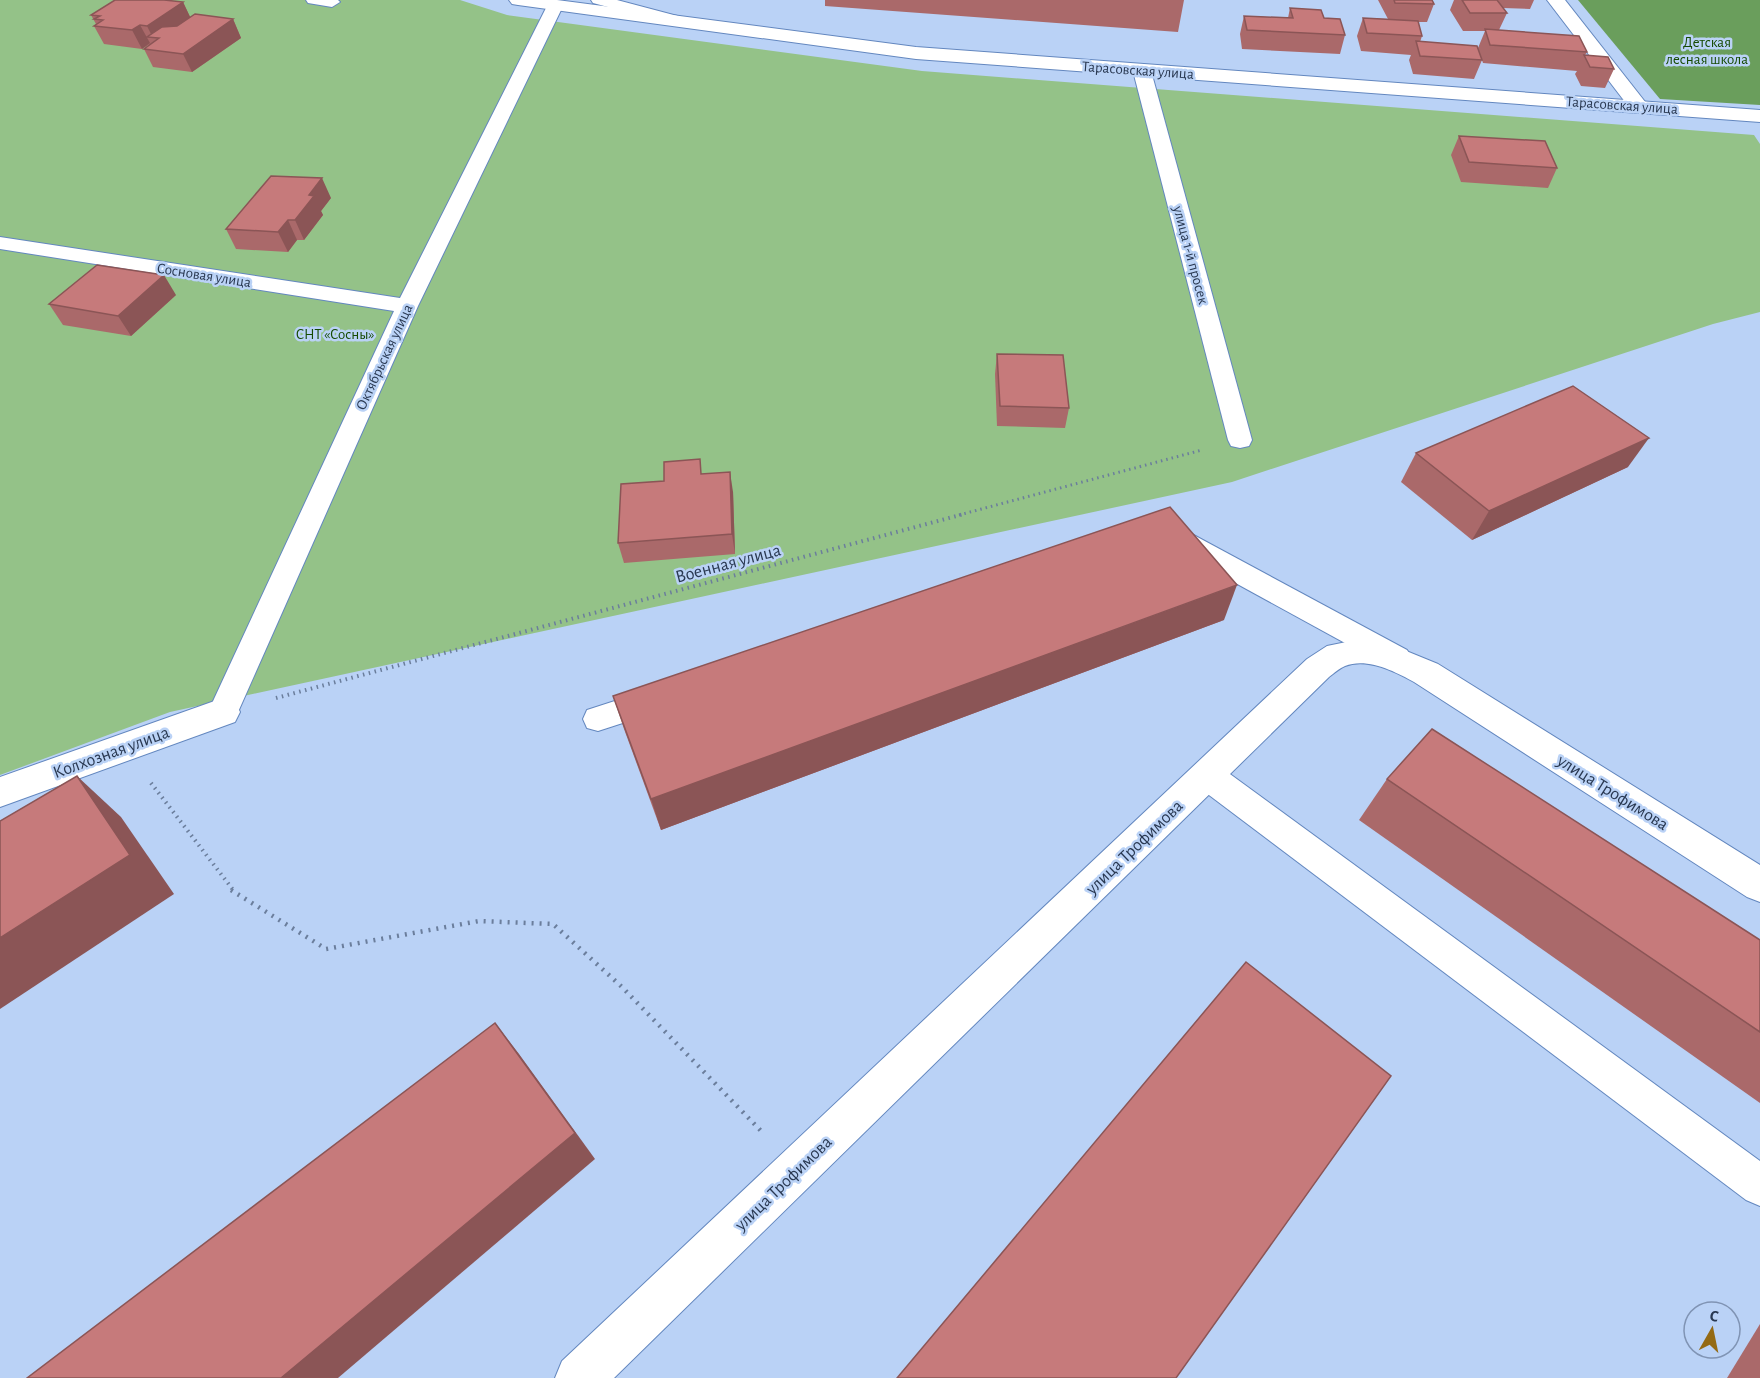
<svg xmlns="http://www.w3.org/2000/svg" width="1760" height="1378" font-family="'Alegreya Sans',sans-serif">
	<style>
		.green { fill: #94c288 }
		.forest { fill: #6a9e5c }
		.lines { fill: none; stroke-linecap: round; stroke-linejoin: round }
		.service-casing { stroke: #6387bf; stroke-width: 2 }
		.minor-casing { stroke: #6387bf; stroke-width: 2 }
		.tertiary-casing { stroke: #6387bf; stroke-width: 2 }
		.path-far2 { stroke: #6b7e9c; stroke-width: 3; stroke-dasharray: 1.5 4; stroke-linecap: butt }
		.path-far1 { stroke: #6b7e9c; stroke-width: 4; stroke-dasharray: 1.5 4.5; stroke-linecap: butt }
		.path { stroke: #6b7e9c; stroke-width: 4.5; stroke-dasharray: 2 6; stroke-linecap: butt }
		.service { fill: #fff; fill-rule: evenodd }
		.minor { fill: #fff; fill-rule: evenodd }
		.tertiary { fill: #fff; fill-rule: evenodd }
		.wall { fill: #aa696a }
		.shaded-wall { fill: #8b5556 }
		.building { fill: #c67a7b; stroke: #8b5556; stroke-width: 1.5 }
		.labels { text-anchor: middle; stroke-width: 5; stroke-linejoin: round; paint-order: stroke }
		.far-park-label { font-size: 15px; fill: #164a02; stroke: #bad2f6 }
		.far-street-label { font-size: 15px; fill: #293851; stroke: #bad2f6 }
		.street-label { font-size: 18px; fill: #293851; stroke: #bad2f6 }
	</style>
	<rect width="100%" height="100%" fill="#bad2f6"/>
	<path class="green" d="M0,0H460L507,15L922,71L1754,135L1760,144V312L1713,324L1232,482L170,712L0,775Z"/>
	<path class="forest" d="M1578,0H1760V105L1660,99Z"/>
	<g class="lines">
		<g class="service-casing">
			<g id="service">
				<path d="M306,0H338L340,2L332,7L308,3Z"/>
				<path d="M591,0H617L685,18L687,21L679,26L593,3Z"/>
				<path d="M555,1L563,6L418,306L238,712L234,721L223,724L212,721L208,712L394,311L0,249V237L400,298L547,6Z"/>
				<path d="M1142,66L1148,67L1151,71L1252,440L1249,446L1240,448L1231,446L1228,440L1133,71L1136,67Z"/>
				<path d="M1178,529L1188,532L1407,650L1412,658L1407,666L1397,669L1387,666L1168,546L1165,539L1168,532Z"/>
				<path d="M658,687L669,690L673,699L669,708L598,731L587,728L583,719L587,710Z"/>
				<path d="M1208,763L1219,766L1760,1161V1206L1746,1200L1197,786L1192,776L1197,766Z"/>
			</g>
		</g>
		<g class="minor-casing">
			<g id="minor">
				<path d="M1547,0H1565L1646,103L1649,107L1646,111H1632Z"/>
				<path d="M1361,639L1394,646L1438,664L1760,865V902L1747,897L1414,682C1396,672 1367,657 1345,666C1340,668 1334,673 1329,677L614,1378H555L562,1361L1307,659L1327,646Z"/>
				<path d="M223,698L235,702L240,712L235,722L0,807V777Z"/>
			</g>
		</g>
		<g class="tertiary-casing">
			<path id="tertiary" d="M509,0H557L916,47L1760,110V122L916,59L518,5L512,4Z"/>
		</g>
		<path class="path-far2" d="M959,515L1202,450"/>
		<g class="path-far1">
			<path d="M276,698L964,514"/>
			<path d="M151,783L234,891"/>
		</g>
		<path class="path" d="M231,890L326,949L479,921L553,924L622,987L764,1134"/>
		<use href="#service" class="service"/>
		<use href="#minor" class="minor"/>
		<use href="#tertiary" class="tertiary"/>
	</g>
	<g class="wall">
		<path d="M825,0H1184L1178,32L825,6Z"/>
		<path d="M1378,0H1432L1434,4L1427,22H1418L1422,36L1420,42L1478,48L1485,31H1463L1450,10L1454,0H1534L1530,9L1503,8L1507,13L1499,30L1587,52L1585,55L1614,69L1605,88L1581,86L1575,74L1577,71L1483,63L1482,60L1474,79L1413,74L1409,60L1411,55L1361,51L1357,36L1363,18L1388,19Z"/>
		<path d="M183,2L190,17L233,19L241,38L192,72L153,67L144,49L150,44L142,49L104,44L94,26L96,24L91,15Z"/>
		<path d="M1290,8L1324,18L1345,35L1340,54L1242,49L1240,34L1244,16L1288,18Z"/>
		<path d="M1459,136L1557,168L1548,188L1461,182L1451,155Z"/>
		<path d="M331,198L321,211L323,215L304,240H297L288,252L236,249L226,229Z"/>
		<path d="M176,295L131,336L63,325L49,304Z"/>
		<path d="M997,354L1069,408L1065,428L997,426L995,374Z"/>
		<path d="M1416,453L1628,467L1472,540L1401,482Z"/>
		<path d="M703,474L733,492L735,554L624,563L618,543L664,481Z"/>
		<path d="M1224,620L661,830L624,729L613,696Z"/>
		<path d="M1387,779L1760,940V1103L1359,820Z"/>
		<path d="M1760,1324V1378H1727Z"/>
	</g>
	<g class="shaded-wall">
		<path d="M183,2L192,21L153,38L147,26Z"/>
		<path d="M233,19L241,38L192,72L183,54Z"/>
		<path d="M140,25L150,43L142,49L132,30Z"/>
		<path d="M322,178L331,198L321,211L323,215L304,240L295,220L309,195Z"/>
		<path d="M288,220L297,240L288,252L278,232Z"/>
		<path d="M164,275L176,295L131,336L118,316Z"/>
		<path d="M1649,438L1628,467L1472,540L1489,511Z"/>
		<path d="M730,472L733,492L735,554L732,534Z"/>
		<path d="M1237,585L1224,620L661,830L651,799Z"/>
		<path d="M77,776L121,817L174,894L0,1009V938Z"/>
		<path d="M495,1023L519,1054L595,1159L338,1378H281Z"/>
	</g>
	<g class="building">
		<path d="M115,0H164L183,2L147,26L140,25L132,30L94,26L103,20L94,19L100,16L91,15Z"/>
		<path d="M1394,0H1432L1434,4L1395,3Z"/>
		<path d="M1462,0H1497L1507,13H1470Z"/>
		<path d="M1290,8L1321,10L1324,18L1340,19L1345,35L1247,30L1244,16L1293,18Z"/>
		<path d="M195,14L233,19L183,54L144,49L159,38L147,37L162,27L177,26Z"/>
		<path d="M1363,18L1418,21L1422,36L1367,33Z"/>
		<path d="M1485,29L1579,36L1587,52L1490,45Z"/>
		<path d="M1416,41L1477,46L1482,60L1420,56Z"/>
		<path d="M1584,55L1608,57L1614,69L1590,67Z"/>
		<path d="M1459,136L1545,141L1557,168L1469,162Z"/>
		<path d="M271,176L322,178L309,195L314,196L295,220H288L278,232L226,229Z"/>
		<path d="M97,265L164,275L118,316L49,304Z"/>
		<path d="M997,354L1063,355L1069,408L1000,406Z"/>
		<path d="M1573,386L1649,438L1489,511L1416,453Z"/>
		<path d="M700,459L701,474L730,472L732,534L618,543L621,484L664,481V462Z"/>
		<path d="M1170,507L1237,585L651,799L613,696Z"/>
		<path d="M1432,729L1760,940V1032L1387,779Z"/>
		<path d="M77,776L130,855L0,938V821Z"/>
		<path d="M1246,962L1391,1076L1176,1378H897Z"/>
		<path d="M495,1023L575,1133L281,1378H27Z"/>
	</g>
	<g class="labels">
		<g class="far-park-label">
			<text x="1707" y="47">Детская<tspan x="1707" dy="17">лесная школа</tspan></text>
			<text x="335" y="339">СНТ «Сосны»</text>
		</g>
		<g class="far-street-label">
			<text transform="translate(1138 70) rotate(4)" y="5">Тарасовская улица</text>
			<text transform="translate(1622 105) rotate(4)" y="5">Тарасовская улица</text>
			<text transform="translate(1191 255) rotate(75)" y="5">улица 1-й просек</text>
			<text transform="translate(204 275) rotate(9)" y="5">Сосновая улица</text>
			<text transform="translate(384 357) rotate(-65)" y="5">Октябрьская улица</text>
		</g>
		<g class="street-label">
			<text transform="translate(728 563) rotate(-15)" y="6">Военная улица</text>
			<text transform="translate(111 752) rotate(-20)" y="6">Колхозная улица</text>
			<text transform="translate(1613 792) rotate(32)" y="6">улица Трофимова</text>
			<text transform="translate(1134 847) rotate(-44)" y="6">улица Трофимова</text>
			<text transform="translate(783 1183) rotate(-44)" y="6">улица Трофимова</text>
		</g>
	</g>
	<g transform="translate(1712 1330) rotate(9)"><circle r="28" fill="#bad2f6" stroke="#8094b4" stroke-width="1.5"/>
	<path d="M0-4.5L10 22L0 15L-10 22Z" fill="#946a14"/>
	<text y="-9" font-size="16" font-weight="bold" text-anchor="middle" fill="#293851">С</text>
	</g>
</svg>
